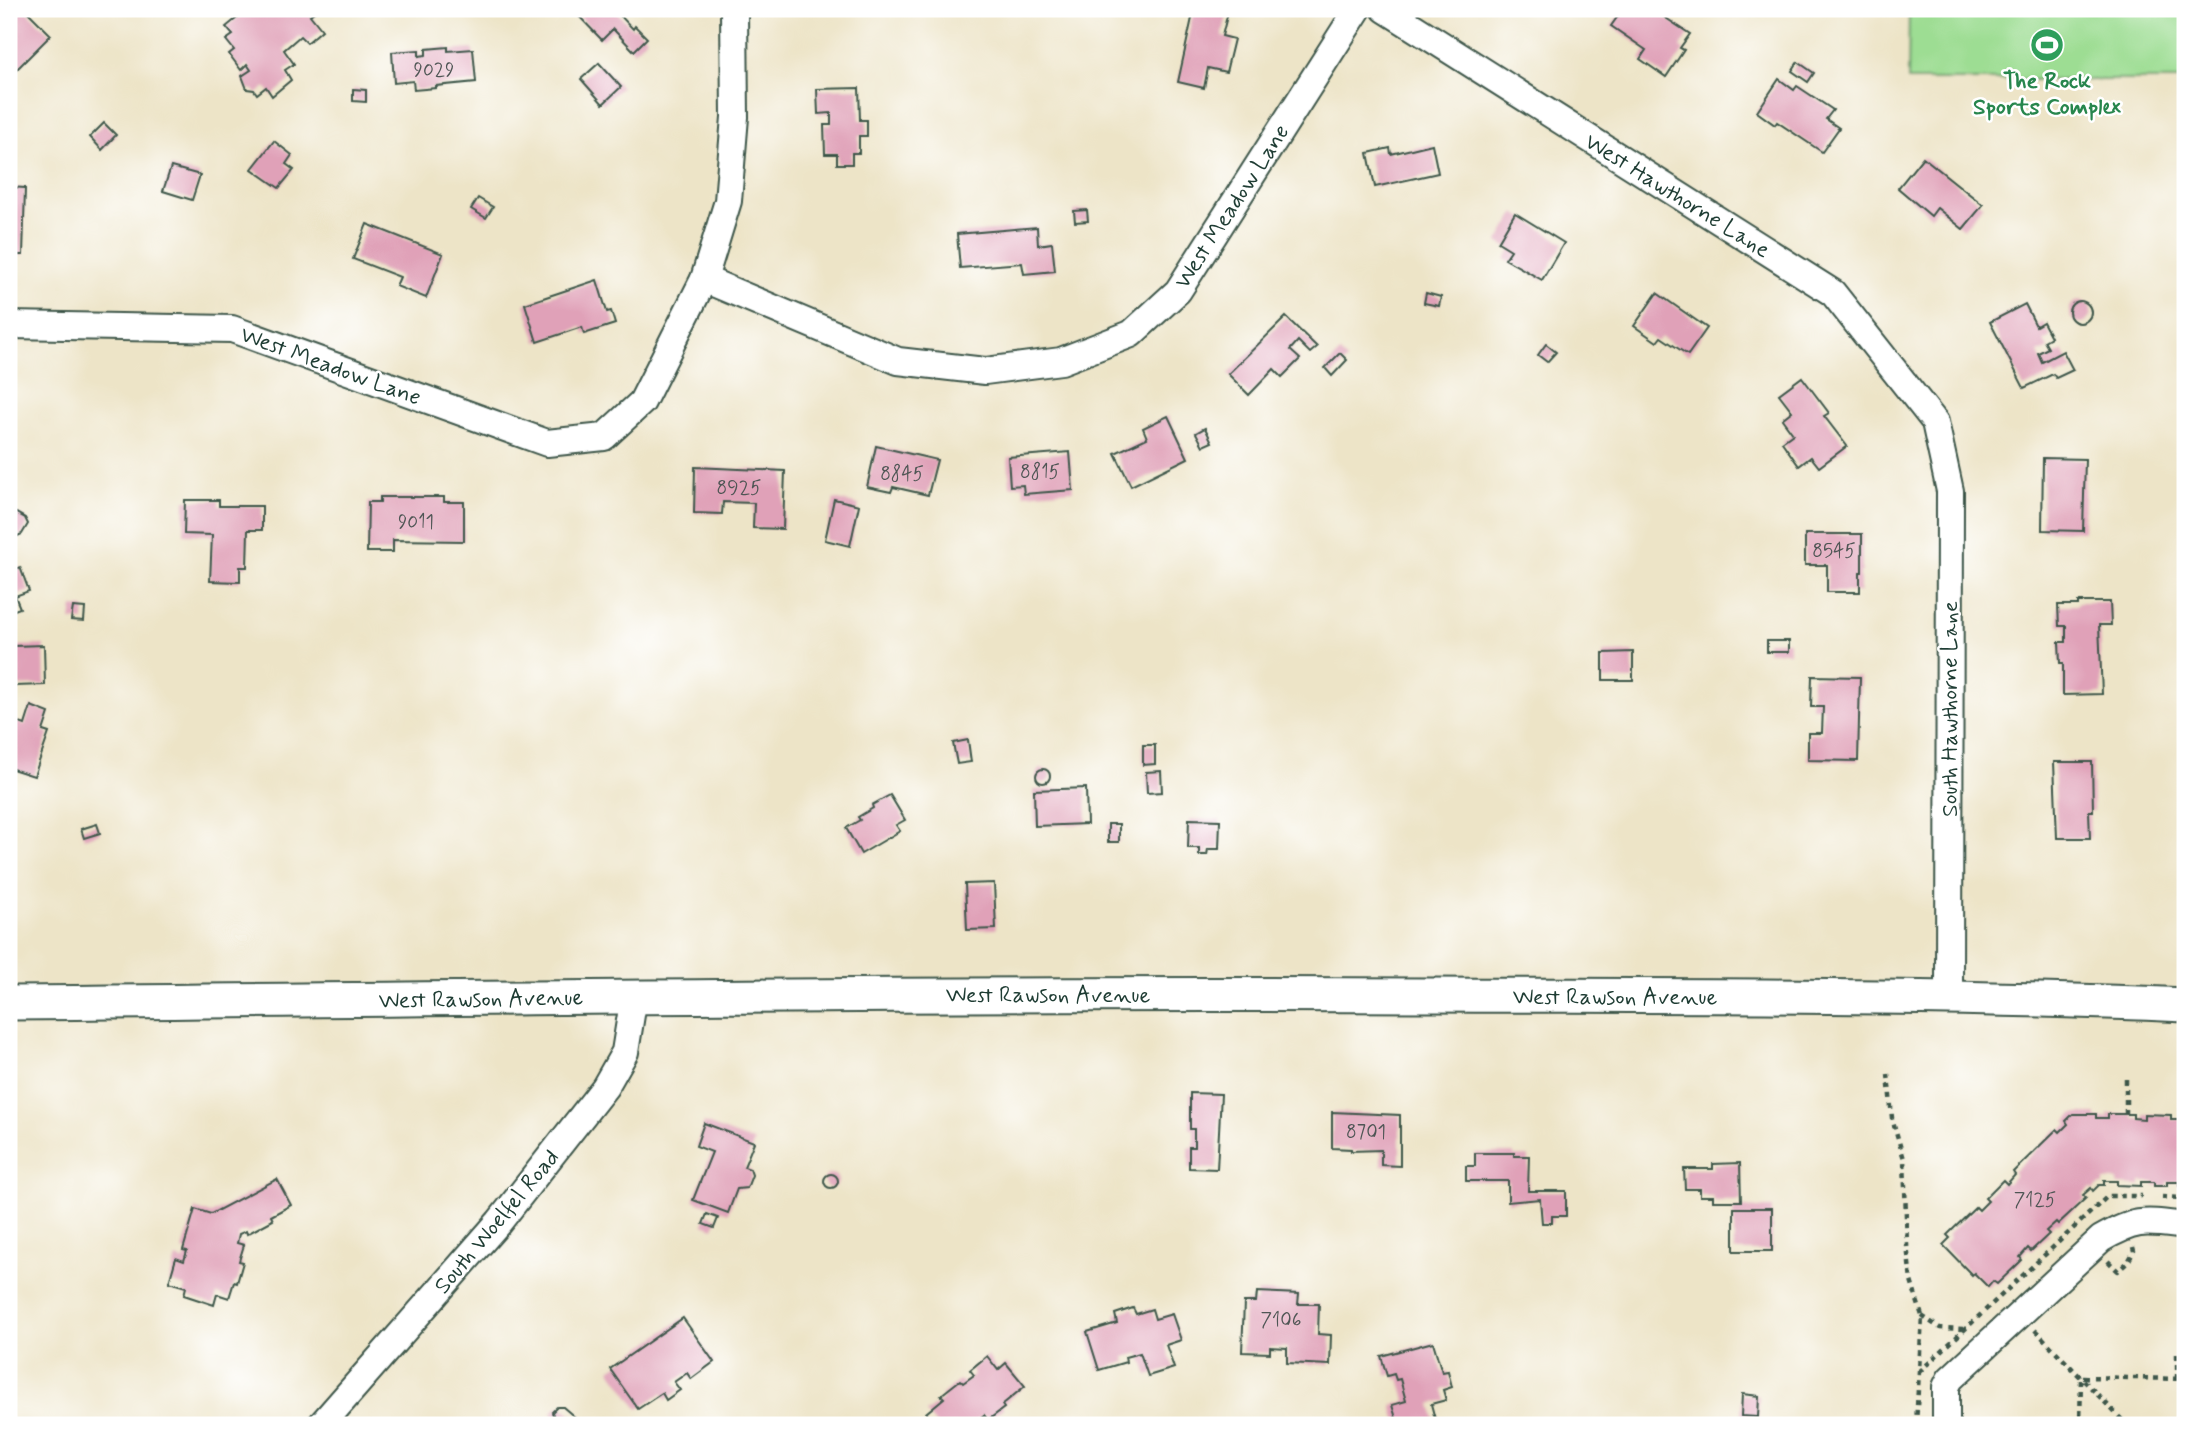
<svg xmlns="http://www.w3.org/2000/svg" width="2194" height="1434" font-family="Mynerve,sans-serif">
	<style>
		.green { fill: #9ddd93; stroke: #5e8d64; stroke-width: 2 }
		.building { fill: #e0a1b8 }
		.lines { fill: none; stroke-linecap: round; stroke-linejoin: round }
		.minor-casing { stroke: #3e564a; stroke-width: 30 }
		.major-casing { stroke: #3e564a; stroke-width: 37 }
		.path { stroke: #3e564a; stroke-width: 4.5; stroke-dasharray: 5 5; stroke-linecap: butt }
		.minor { stroke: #fff; stroke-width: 26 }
		.major { stroke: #fff; stroke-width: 33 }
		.labels { text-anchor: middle; stroke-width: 5; stroke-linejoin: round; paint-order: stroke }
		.number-label { font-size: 19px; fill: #4f5655 }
		.leisure-label { font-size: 23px; font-weight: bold; fill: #27864d; stroke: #fff }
		.street-label { font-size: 23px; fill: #1f3d34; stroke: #fff }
	</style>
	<rect width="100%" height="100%" fill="#fff"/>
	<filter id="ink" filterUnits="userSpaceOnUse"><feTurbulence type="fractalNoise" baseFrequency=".0143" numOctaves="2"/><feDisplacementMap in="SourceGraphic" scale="14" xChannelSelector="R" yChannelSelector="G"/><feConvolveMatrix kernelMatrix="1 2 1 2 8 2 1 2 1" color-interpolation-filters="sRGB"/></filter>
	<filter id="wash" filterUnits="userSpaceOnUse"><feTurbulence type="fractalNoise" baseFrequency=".00686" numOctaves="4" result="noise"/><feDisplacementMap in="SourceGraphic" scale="28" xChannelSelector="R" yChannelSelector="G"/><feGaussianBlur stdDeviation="1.57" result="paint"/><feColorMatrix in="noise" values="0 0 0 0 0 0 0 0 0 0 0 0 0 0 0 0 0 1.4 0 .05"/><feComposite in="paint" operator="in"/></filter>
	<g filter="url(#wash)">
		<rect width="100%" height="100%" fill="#ede4c7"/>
		<path class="green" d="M1909,9H2185V80H1908Z"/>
		<g id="blocks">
			<g class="building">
				<path d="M15,9H25L51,35L9,77V15Z"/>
				<path d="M248,9H318L310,15L322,30L307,43L300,36L284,50L294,64L285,70L291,80L272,96L266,87L257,94L254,90L247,89L242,76L251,70L247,64L241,70L229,54L234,50L226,40L233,35L226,27Z"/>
				<path d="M568,9H614L633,29L635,26L647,38L634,51L613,29L602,40L574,11L572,13Z"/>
				<path d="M1194,9H1212L1228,12L1222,36L1234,39L1226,72L1208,68L1204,88L1178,82Z"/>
				<path d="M1623,9H1652L1690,34L1680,48L1684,50L1666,77L1640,59L1646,50L1611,26Z"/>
				<path d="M448,47V51L473,49L476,82L436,86V88L414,90L413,81L394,83L392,52L419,50V56L426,55V49Z"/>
				<path d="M1798,62L1814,73L1808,82L1792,71Z"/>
				<path d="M599,63L621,87L603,104L581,79Z"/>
				<path d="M1779,79L1794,90L1797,86L1833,110L1826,119L1839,128L1822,152L1777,122L1775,125L1757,112Z"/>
				<path d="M859,88L860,120H867V136H859V153H852V164H837V154H825L824,125H831V113L818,114L817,89Z"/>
				<path d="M353,89L366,90V102L353,101Z"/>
				<path d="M104,123L116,135L102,150L90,137Z"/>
				<path d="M274,141L292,155L286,164L294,170L279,188L252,169Z"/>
				<path d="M1432,144L1438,173L1375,187L1368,153L1390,148L1391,154Z"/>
				<path d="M1923,157L1983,205L1963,229L1937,208L1931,216L1898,188Z"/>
				<path d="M171,167L200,175L192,200L163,191Z"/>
				<path d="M9,187L25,188L23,255H9Z"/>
				<path d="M478,198L493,207L486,218L471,209Z"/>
				<path d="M1087,210L1088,221L1075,222L1074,211Z"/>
				<path d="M1515,213L1564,243L1542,280L1505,259L1511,250L1498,242Z"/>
				<path d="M367,224L443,254L426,298L396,286L400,277L353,259Z"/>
				<path d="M1037,227L1038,245L1052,243L1055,271L1024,274L1022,263L960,268L957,234Z"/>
				<path d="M597,280L607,312L611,311L615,324L584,334L582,327L537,342L525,304Z"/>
				<path d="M1426,293L1441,297L1439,306L1424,303Z"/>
				<path d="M1657,293L1707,328L1688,355L1661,337L1657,342L1634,326Z"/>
				<circle cx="2080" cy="312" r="11"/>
				<path d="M2025,304L2036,326L2043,322L2051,337L2044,341L2048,348L2038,353L2042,362L2063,351L2073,370L2056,378L2053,374L2024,388L1990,322Z"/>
				<path d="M1286,317L1317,347L1310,353L1298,341L1290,350L1300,359L1282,377L1274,369L1249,395L1228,374Z"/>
				<path d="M1546,344L1556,352L1547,362L1538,355Z"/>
				<path d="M1340,353L1347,360L1332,376L1325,368Z"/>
				<path d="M1802,377L1829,413L1824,416L1847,446L1819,467L1811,457L1799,466L1782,442L1793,434L1782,419L1792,411L1779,394Z"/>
				<path d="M1168,416L1188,458L1131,486L1115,453L1147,438L1143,428Z"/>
				<path d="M1205,428L1212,442L1203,446L1196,433Z"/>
				<path d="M876,446L937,460L928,495L893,487L891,492L867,487Z"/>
				<path d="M1070,452L1073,490L1024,494L1023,485L1010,486L1008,457Z"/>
				<path d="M2043,458L2085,459L2083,531L2042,530Z"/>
				<path d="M695,467L785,471L783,529L753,528L754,503L723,502L722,514L694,513Z"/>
				<path d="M380,497H444V502H464V541L393,540V552H367L368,502H380Z"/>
				<path d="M834,499L859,505L850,546L825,540Z"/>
				<path d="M185,500H219V506H262V530H248L247,567H240V582L210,581L212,535L184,534Z"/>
				<path d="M11,513L12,515L16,513L25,518L28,524L22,534L9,540V514Z"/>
				<path d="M1805,534H1862V572H1860V592H1827V565H1805Z"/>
				<path d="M9,561L13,570L20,567L29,591L15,596L20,608L9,612Z"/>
				<path d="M2078,602H2110L2111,625H2099L2102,694L2063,695V663H2060L2059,642H2066V626H2059L2058,605H2078Z"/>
				<path d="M73,607L85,608L84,621L71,620Z"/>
				<rect x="1767" y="641" width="22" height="11"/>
				<path d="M44,645L45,685L14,686L12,646Z"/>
				<path d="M1633,652V680H1603V653Z"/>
				<path d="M1812,676L1860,677L1858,761L1808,760V733H1822L1823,707H1811Z"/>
				<path d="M31,706L49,713L43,731L49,733L34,776L9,768V719L25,725Z"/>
				<path d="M968,740L971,762L957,764L953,743Z"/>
				<path d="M1143,745H1155V764L1143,765Z"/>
				<path d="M2054,762H2092L2093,811H2089L2090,838H2057Z"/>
				<circle cx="1043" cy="776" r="7"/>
				<path d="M1161,771L1162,792L1147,793L1146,772Z"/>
				<path d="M1086,788L1087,824L1035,826L1034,790Z"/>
				<path d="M890,795L905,820L896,825L900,831L861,854L846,828L860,820L858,817L873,808L872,805Z"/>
				<path d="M1189,819L1220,820L1219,849H1208L1207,855H1199V848H1188Z"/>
				<path d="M97,824L100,833L84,838L81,829Z"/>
				<rect x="1108" y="824" width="11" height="18"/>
				<path d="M994,883L996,929L967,930L965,884Z"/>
				<path d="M1190,1093L1221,1094L1217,1169L1189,1168V1147H1194V1129H1190Z"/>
				<path d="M1332,1112L1400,1115V1166L1381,1165V1150L1351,1151V1149L1332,1148Z"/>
				<path d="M2073,1114H2096V1118H2108V1114H2133V1118L2144,1119V1114L2171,1115V1119H2181V1115H2185V1186H2179V1182H2167V1186H2154V1182H2141V1186L2117,1185V1181H2104V1185H2099L2093,1191L2091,1188L2083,1195L2086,1198L2058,1224L2056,1222L2046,1231L2049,1234L2031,1251L2028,1248L2020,1257L2022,1260L1997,1284L1993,1281L1988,1287L1974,1273L1972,1275L1943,1245L1950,1238L1947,1235L1976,1207L1979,1210L1988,1201L1985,1198L2003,1180L2007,1184L2015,1175L2013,1172L2057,1129L2060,1132L2068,1124L2066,1121Z"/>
				<path d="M704,1123L754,1142L744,1167L750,1169L752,1175L747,1188L737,1189L728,1213L693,1200L712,1152L696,1146Z"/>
				<path d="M1475,1153H1514V1156H1529L1528,1191H1566V1216H1552V1223H1542L1540,1199L1508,1202V1181H1466V1166H1475Z"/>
				<path d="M1740,1163L1741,1201H1713V1196H1700V1189H1685L1684,1169H1713V1164Z"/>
				<circle cx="831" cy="1181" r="7"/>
				<path d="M277,1179L291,1205L271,1216L273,1220L247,1234L246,1231L239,1234L237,1243L244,1245L239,1261L243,1262L237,1283L234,1282L229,1298L217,1294L214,1305L184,1295L186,1287L169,1282L176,1258L184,1261L187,1251L183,1250L195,1209L211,1214Z"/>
				<rect x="1734" y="1208" width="38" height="43"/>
				<path d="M707,1214L718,1218L714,1228L703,1224Z"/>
				<path d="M1257,1292L1299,1294L1298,1304H1319L1318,1334L1331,1335L1330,1365L1287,1363V1348L1270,1347V1353L1242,1352L1244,1302H1256Z"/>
				<path d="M1133,1308L1136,1314L1152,1309L1155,1319L1172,1314L1181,1340L1166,1345L1174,1368L1148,1376L1140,1353L1125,1357L1126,1362L1099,1370L1087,1332L1117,1323L1115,1314Z"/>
				<path d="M683,1318L714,1362L691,1379L687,1373L674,1382L680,1390L666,1400L662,1393L638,1409L610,1369Z"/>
				<path d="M1433,1342L1442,1372L1448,1371L1452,1387L1443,1390L1446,1400L1431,1404L1435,1419L1413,1425H1398L1392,1405L1406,1401L1400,1379L1396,1380L1394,1374L1387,1376L1381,1356Z"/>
				<path d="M987,1356L998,1370L1006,1363L1025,1386L1002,1405L1004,1408L988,1420L984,1415L974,1423L976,1425H936L926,1413L944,1398L941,1395L960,1380L963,1383L974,1375L970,1370Z"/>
				<path d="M1742,1394L1759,1396L1758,1417L1741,1416Z"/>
				<path d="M557,1407H563L584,1425H551L555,1421L552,1412Z"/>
			</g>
		</g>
	</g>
	<g filter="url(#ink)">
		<use href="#blocks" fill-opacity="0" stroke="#3e564a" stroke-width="2"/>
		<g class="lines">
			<g class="minor-casing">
				<g id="minor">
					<path d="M1385,9L1833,293L1935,422L1950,491L1949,997"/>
					<path d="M704,279L898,361L985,371L1061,361L1131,334L1178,291L1358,9"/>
					<path d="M9,325L232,329L547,443L604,437L642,402L704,279L728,201L735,117L734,9"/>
					<path d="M321,1425L499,1222L605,1087L625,1052L634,996"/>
					<path d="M1946,1425V1387L1950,1379L2101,1239C2137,1218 2145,1221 2185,1226"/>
				</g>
			</g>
			<g class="major-casing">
				<path id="major" d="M9,1003C483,998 957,993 1431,995C1682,996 1934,994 2185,1005"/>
			</g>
			<g class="path">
				<path d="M1888,1074L1892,1118L1904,1159L1907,1245L1911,1281L1922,1316L1916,1425"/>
				<path d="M2126,1114V1074"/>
				<path d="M2162,1197L2185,1198"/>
				<path d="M2108,1261L2118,1271L2128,1262L2134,1251L2133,1247"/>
				<path d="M1922,1316L1940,1328L1963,1329"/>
				<path d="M2035,1330L2127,1425"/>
				<path d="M1919,1372L2108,1196H2142"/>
				<path d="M2177,1379V1353H2185"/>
				<path d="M2080,1425L2081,1377L2185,1379"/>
			</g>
			<use href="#minor" class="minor"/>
			<use href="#major" class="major"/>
		</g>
	</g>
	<defs>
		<g id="stadium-disc" transform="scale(1.75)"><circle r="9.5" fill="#2e9e5b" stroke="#fff"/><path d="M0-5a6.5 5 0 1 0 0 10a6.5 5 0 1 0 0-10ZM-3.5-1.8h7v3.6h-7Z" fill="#fff"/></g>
	</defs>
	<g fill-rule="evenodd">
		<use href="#stadium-disc" x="2047" y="45"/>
	</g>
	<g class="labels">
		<g class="number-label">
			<text x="434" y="76">9029</text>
			<text x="1040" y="478">8815</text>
			<text x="902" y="480">8845</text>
			<text x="739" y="494">8925</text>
			<text x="416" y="528">9011</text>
			<text x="1834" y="557">8545</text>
			<text x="1366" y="1138">8701</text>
			<text x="2035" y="1206">7125</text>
			<text x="1281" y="1326">7106</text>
		</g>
		<g class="leisure-label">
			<text x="2047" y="88">The Rock<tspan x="2047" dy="26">Sports Complex</tspan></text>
		</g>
		<g class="street-label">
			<text transform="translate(1678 195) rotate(32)" y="8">West Hawthorne Lane</text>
			<text transform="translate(1231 206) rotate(-57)" y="8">West Meadow Lane</text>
			<text transform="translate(331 365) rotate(20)" y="8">West Meadow Lane</text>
			<text transform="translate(1949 709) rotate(-90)" y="8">South Hawthorne Lane</text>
			<text x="1048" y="1002">West Rawson Avenue</text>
			<text x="1615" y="1004">West Rawson Avenue</text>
			<text transform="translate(481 998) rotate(-1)" y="8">West Rawson Avenue</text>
			<text transform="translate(496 1221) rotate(-50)" y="8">South Woelfel Road</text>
		</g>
	</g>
	<rect width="2194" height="1434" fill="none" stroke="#fff" stroke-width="35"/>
</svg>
